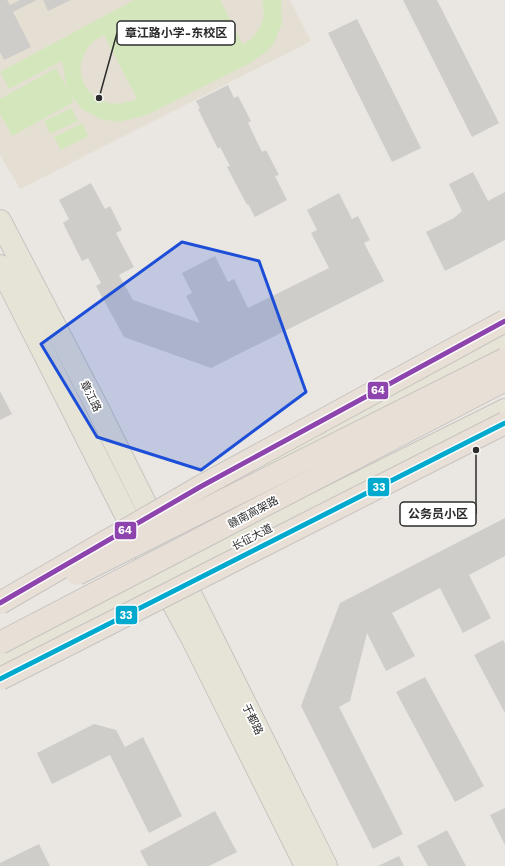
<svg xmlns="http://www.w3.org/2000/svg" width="505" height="866" font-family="'Work Sans','Noto Sans SC',sans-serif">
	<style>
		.education { fill: #e4dfd2 }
		.pitch { fill: #d4e6bc; fill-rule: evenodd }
		.building { fill: #cfcdca }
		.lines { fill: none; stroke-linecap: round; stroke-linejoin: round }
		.major-casing { stroke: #c6c4c2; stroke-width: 24 }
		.major { stroke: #e6e4d6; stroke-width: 22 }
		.highway-bridge-casing { stroke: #c6c4c2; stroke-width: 24; stroke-linecap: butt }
		.highway-bridge { stroke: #e8dfd6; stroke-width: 22 }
		.bus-1-casing { stroke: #fff; stroke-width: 8 }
		.bus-2-casing { stroke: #fff; stroke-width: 8 }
		.bus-1 { stroke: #8e44ad; stroke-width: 5 }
		.bus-2 { stroke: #00a9ce; stroke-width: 5 }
		.marked { fill: #1d4ed8; fill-opacity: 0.2; stroke: #1d4ed8; stroke-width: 3; stroke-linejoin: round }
		.labels { text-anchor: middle; stroke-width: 3.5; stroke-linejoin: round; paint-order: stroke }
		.street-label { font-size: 11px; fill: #2c2c2c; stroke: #fff }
		.leader { fill: none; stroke: #2c2c2c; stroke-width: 1.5 }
		.callout-dot { fill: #2c2c2c; stroke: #fff; stroke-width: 1.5 }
		.callout { fill: #fff; stroke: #2c2c2c; stroke-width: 1.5 }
		.callout-label { font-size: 12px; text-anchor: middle; font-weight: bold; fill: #2c2c2c }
		.line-badge { stroke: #fff; stroke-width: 1.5 }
		.badge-label { font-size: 11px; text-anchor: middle; font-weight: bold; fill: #fff }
	</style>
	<rect width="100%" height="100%" fill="#eae7e3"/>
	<path class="education" d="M0,0H290L311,41L20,189L0,155Z"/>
	<g class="pitch">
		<path d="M134,0H220L243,45C260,34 267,19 262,0H281L282,23L274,43L267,51L250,63L147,115L119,122L100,119L82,109L70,94L74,102L12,136L0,114V99L56,68L69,92L66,84L62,61L9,89L0,72ZM104,35L137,99C83,121 60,55 104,35Z"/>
		<path d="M71,108L78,121L50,134L44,121Z"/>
		<path d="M82,123L88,136L61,150L54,137Z"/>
	</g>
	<g class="building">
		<path d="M0,0H7L10,5L20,0H37L13,12L31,47L4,60L0,52Z"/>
		<path d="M43,0H71L48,11Z"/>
		<path d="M403,0H437L499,123L472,137Z"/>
		<path d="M357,19L421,148L392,162L328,33Z"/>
		<path d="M228,85L234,98L238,96L251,121L248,123L262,152L266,150L279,175L275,176L287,200L255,217L248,204L247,205L227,167L230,166L220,147L218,149L198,109L200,108L196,101Z"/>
		<path d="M473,172L488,201L505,192V240L445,271L426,232L454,218L462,211L449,184Z"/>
		<path d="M91,183L105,209L110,206L122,230L116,233L134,267L119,275L133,300L200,323L186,296L192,293L182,273L215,256L228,282L234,279L248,308L329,268L311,233L317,230L307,210L339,193L352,219L358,216L370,240L364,243L384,281L211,368L124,337L96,286L101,283L88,258L82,261L63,223L69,219L59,200Z"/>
		<path d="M0,391L12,414L0,420Z"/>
		<path d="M505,518V556L469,575L491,618L463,633L440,588L392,613L415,656L386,671L367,633L350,701L339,707L403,834L373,849L301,706L340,603Z"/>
		<path d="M503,640L505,644V713L474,655Z"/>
		<path d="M425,677L484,786L455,802L396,692Z"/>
		<path d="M94,724L116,730L125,747L143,737L182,816L149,833L110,755L52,784L37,753Z"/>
		<path d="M505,808V845L490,815Z"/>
		<path d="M215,811L237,852L209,866H148L140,851Z"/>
		<path d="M447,830L466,866H428L417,846Z"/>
		<path d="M39,844L50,866H0V863Z"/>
		<path d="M399,856L404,866H378Z"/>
	</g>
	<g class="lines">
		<g class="major-casing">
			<g id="major">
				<path d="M0,221L96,405L326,866"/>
				<path d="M0,266L134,531L192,638L306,866"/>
				<path d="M258,467L505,342"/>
				<path d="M0,665L92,616L505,410"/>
			</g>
		</g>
		<use href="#major" class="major"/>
		<g class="highway-bridge-casing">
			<g id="highway-bridge">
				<path d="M77,574L505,359"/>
				<path d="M0,603L200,487L505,321"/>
				<path d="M0,643L505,380"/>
				<path d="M0,679L505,423"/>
			</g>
		</g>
		<use href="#highway-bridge" class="highway-bridge"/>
		<g class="bus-1-casing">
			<path id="bus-1" d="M0,603L200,487L505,321"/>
		</g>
		<g class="bus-2-casing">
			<path id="bus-2" d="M0,679L505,423"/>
		</g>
		<use href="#bus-1" class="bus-1"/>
		<use href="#bus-2" class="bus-2"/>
	</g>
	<path class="marked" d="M182,242L259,261L306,392L201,470L97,437L41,344Z"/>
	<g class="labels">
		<g class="street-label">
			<text transform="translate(91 396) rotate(63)" y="4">章江路</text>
			<text transform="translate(253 512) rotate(-28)" y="4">赣南高架路</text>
			<text transform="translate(252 537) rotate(-27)" y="4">长征大道</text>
			<text transform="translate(253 719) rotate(64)" y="4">于都路</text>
		</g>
	</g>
	<path class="leader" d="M99 98L117 33M476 450L476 514"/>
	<g class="callout-dot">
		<circle cx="99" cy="98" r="4"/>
		<circle cx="476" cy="450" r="4"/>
	</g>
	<g class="callout">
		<rect x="117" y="21" width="118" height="24" rx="4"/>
		<rect x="400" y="502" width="76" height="24" rx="4"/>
	</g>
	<g class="callout-label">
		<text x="176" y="37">章江路小学-东校区</text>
		<text x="438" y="518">公务员小区</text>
	</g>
	<g class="line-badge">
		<rect x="367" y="381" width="22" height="19" rx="4" fill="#8e44ad"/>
		<rect x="367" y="477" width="23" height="20" rx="4" fill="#00a9ce"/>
		<rect x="114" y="521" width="23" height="19" rx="4" fill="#8e44ad"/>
		<rect x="115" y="605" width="23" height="20" rx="4" fill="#00a9ce"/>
	</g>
	<g class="badge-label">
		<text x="378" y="394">64</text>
		<text x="379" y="491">33</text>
		<text x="125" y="534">64</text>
		<text x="126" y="619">33</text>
	</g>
</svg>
